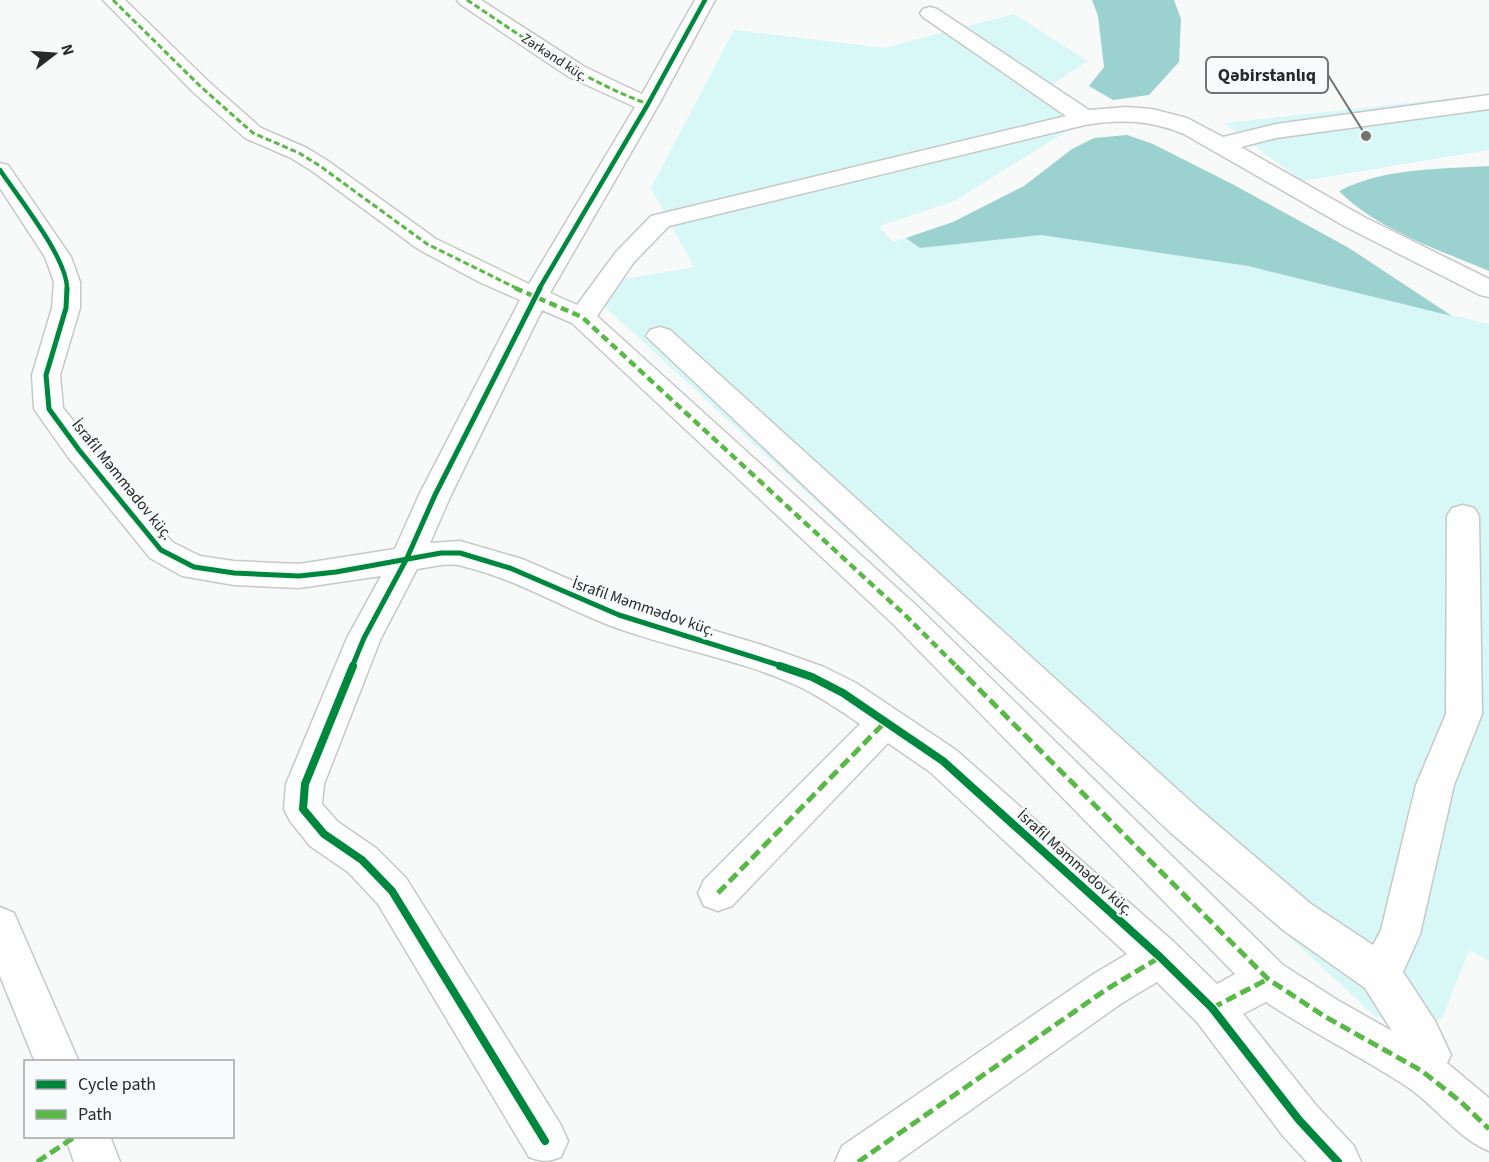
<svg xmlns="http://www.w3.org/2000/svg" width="1489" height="1162" font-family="'Source Sans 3',sans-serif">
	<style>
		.green { fill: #d7f8f6 }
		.water { fill: #9bd1ce }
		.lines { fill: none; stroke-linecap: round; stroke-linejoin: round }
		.minor-casing { stroke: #c6c8c8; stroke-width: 3 }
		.minor { fill: #fefefe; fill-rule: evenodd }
		.quiet-far2 { stroke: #58b947; stroke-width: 3; stroke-dasharray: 6 3; stroke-linecap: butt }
		.quiet-far1 { stroke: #58b947; stroke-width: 4.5; stroke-dasharray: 8 4.5; stroke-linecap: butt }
		.quiet { stroke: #58b947; stroke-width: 5; stroke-dasharray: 11 5; stroke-linecap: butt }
		.cycleway-far2-casing { stroke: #f7fbfb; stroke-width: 8 }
		.cycleway-far1-casing { stroke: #f7fbfb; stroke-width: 9 }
		.cycleway-casing { stroke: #f7fbfb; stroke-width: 11 }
		.cycleway-far2 { stroke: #00873e; stroke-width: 4.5 }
		.cycleway-far1 { stroke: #00873e; stroke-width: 5 }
		.cycleway { stroke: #00873e; stroke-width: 8 }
		.labels { text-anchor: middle; stroke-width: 5; stroke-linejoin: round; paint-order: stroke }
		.far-street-label { font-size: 14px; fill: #282a29; stroke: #f7fbfb }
		.street-label { font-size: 16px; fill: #282a29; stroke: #f7fbfb }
		.leader { fill: none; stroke: #717372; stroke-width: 2 }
		.callout-dot { fill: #717372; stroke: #f7fbfb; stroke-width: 2 }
		.callout { fill: #f7fbfb; stroke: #717372; stroke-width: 2 }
		.callout-label { font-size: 18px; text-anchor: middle; font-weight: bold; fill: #282a29 }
	</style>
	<rect width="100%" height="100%" fill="#f8fafa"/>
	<g class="green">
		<path d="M1014,14L1088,61L1038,94L1079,124L954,201L879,226L893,242L906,238L921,248L1041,235L1248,266L1489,324V961L1469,950L1442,1019L1376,1017L603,305L625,279L694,267L651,188L734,30L884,48Z"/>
		<path d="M1489,94V150L1302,181L1224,123Z"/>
	</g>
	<g class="water">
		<path d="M1092,0H1174L1181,19L1179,62L1149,95L1113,100L1089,86L1104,67L1098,16Z"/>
		<path d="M1127,135L1153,144L1234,185L1349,248L1452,316L1248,266L1041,235L920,248L906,238L953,222L1024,186L1072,149L1094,138Z"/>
		<path d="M1489,166V271C1438,249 1379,231 1339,191C1383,168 1440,169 1489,166Z"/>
	</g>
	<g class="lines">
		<g class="minor-casing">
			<g id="minor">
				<path d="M103,0H125L209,82L261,128L307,148L328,161L436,239L529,284L635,107L569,77L460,4L457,0H481L585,67L642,94L695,0H715L659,104L550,293L577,305L616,252L651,216L1066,116L923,17L920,13L923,9L930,7L937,9L1089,110L1126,107L1152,109L1187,118L1223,137L1276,124L1489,95V109L1276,138L1241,147L1364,217L1489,279V297L1480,295L1346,227L1184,134C1151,120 1120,119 1085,125L669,226L634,262L597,316L917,606L1283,965L1339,1001L1392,1031L1365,988L1283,930L1171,833L646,336L650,330L660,327L670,330L1199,809L1311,904L1373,945L1381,930L1416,785L1446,714L1447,516L1452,508L1463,505L1474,508L1479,516L1482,714L1454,785L1420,934L1403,972L1435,1021L1451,1055L1447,1063L1489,1098V1151C1457,1138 1435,1105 1406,1086C1360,1056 1311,1032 1266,1002L1243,1014L1315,1104L1354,1146L1361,1162H1307L1283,1136L1197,1022L1157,982L1122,1003L897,1162H835L842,1146L1092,975L1127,954L930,772L888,743L732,906L718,911L704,906L698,893L704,880L860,724C841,711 822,698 802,688C740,658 670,649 606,624C558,605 513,578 462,566C448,562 432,567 417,569L381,638L324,784L322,804L338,822L376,848L406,878L561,1125L568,1141L561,1157C548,1162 542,1162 529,1157L378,904L348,872L310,846L290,821L284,809L286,784L347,638L381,576L299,588L234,585L182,576L150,558L68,457L34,409L32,375L52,308L54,282L45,257L0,188V163L8,165L71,257L80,282V308L60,375L63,408L172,542L200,556L234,561L299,564L395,549L419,495L520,300L479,282L418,249L312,171L291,158L245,138L193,92ZM542,310L572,323L893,624L1235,974L1217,984L1175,943L956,750L856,683L824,667L762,645L629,605L522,559L460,541L430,543L451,495Z"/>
				<path d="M0,907L14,913L79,1062H35L0,976Z"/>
				<path d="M65,1136H110L120,1162H74Z"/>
			</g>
		</g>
		<use href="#minor" class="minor"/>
		<g class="quiet-far2">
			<path d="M113,0L201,87L253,133L299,153L320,166L427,244L518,289"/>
			<path d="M467,0C526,39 581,80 648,104"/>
		</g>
		<path class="quiet-far1" d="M515,288L582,317L905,615L957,667"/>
		<g class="quiet">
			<path d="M956,666L1268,979L1324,1016L1422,1071L1461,1102L1489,1129"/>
			<path d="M718,893L886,721"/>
			<path d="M1212,1008L1268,979"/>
			<path d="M37,1162L76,1136"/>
			<path d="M858,1162L1107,989L1160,957"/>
		</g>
		<g class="cycleway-far2-casing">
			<g id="cycleway-far2">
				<path d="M0,170C18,197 68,259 67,289"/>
				<path d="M539,289L648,104L705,0"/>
			</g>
		</g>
		<g class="cycleway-far1-casing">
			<g id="cycleway-far1">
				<path d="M67,288L66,308L46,375L49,409L79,450L161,550L194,567L234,573L299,576L336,572L441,553H460L510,568L619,615L785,667"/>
				<path d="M352,667L364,638L407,558L435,495L540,288"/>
			</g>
		</g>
		<g class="cycleway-casing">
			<g id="cycleway">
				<path d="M353,666L305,784L303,809L324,834L362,860L392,891L545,1141"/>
				<path d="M780,666L812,677L843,693L943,761L1160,957L1212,1008L1299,1120L1338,1162"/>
			</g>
		</g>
		<use href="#cycleway-far2" class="cycleway-far2"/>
		<use href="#cycleway-far1" class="cycleway-far1"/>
		<use href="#cycleway" class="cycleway"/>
	</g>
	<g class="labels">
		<g class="far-street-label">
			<text transform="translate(555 57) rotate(33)" y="5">Zərkənd küç.</text>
		</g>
		<g class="street-label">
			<text transform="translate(123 479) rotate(51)" y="6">İsrafil Məmmədov küç.</text>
			<text transform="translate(644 606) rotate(19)" y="6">İsrafil Məmmədov küç.</text>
			<text transform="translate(1076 862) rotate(42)" y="6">İsrafil Məmmədov küç.</text>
		</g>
	</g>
	<path class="leader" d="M1366 136L1328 75"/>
	<circle class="callout-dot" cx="1366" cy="136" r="6"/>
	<rect class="callout" x="1206" y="57" width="122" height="36" rx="6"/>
	<g class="callout-label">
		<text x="1267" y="81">Qəbirstanlıq</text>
	</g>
	<rect x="24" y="1060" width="210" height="78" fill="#f7fbfb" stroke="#a4a7a7" stroke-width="1.5"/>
	<rect x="36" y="1080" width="30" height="9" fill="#00873e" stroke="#a4a7a7" stroke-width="1.5"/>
	<text x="78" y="1090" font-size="18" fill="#282a29">Cycle path</text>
	<rect x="36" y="1110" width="30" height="9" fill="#58b947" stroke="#a4a7a7" stroke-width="1.5"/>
	<text x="78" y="1120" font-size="18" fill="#282a29">Path</text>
	<g transform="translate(54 54) rotate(73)" stroke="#f7fbfb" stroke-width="4.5" paint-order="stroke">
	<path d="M0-4.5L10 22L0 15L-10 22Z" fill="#282a29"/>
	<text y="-9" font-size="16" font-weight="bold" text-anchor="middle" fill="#282a29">N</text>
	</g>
</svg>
